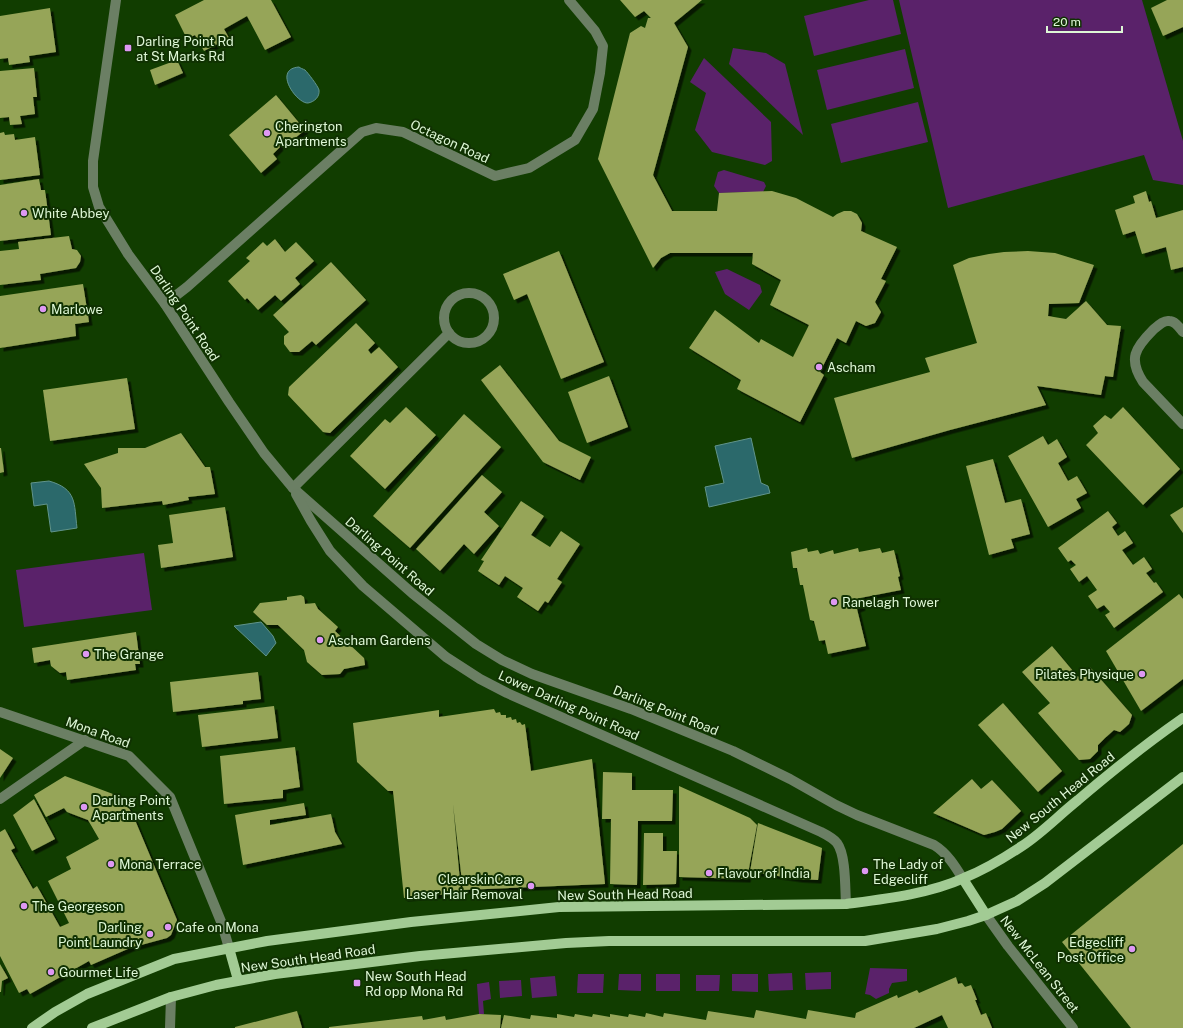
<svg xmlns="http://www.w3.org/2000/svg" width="1183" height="1028" font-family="'Public Sans',sans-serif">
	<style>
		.green { fill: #5a226a }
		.water { fill: #2b696b; stroke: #61948b }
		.building { fill: #96a559; filter: url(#shadow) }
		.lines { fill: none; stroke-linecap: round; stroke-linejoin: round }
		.minor { stroke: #6b7f64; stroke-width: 10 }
		.major { stroke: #a2cb94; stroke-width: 10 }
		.poi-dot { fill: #de98f3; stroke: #103102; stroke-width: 1.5 }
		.labels { text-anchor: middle; stroke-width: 4; stroke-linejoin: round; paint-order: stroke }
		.poi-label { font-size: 13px; fill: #def7d6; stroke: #103102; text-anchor: start }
		.street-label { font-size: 13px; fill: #def7d6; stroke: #103102 }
	</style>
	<defs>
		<filter id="shadow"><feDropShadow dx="3.5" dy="3.5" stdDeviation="0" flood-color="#0009"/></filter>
	</defs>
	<rect width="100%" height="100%" fill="#113d00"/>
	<g class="green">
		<path d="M869,0H893L901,34L814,56L804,16Z"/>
		<path d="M899,0H1142L1183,141V185L1153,180L1144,155L948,208Z"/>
		<path d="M733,48L766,53L785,64L803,135L729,64Z"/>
		<path d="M905,49L914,88L827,110L817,70Z"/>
		<path d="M704,58L771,122L772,161L765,165L712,152L695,130L706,93L690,82Z"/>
		<path d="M918,102L928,142L841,163L831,124Z"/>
		<path d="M724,170L764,182L766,186L763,192L719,193L714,186L718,172Z"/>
		<path d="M727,269L760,285L762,292L749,310L725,294L715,272Z"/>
		<path d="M144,553L152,610L24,627L16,570Z"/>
		<path d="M870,968L907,969V981L892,983L889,989V993L876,999L870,995L865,994Z"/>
		<path d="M831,972V989L806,990L805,973Z"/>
		<path d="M792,973L793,990L769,991L768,974Z"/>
		<path d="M578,974H604L603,993H577Z"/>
		<path d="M619,974H641V991L618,990Z"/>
		<rect x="656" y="974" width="24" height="17"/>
		<path d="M732,974H758V992L732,991Z"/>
		<path d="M696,975H720L719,991H696Z"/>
		<path d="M555,976L557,996L532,998L530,978Z"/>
		<path d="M521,980L522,996L500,998L499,981Z"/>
		<path d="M489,982L491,999L483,1001L484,1014H479L477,984Z"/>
	</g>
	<g class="water">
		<path d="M299,67C300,68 303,69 305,70C308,73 318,86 319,90C320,97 314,102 308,103C297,104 272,69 299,67Z"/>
		<path d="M751,438L761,483L768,486L770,493L709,507L705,487L724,483L715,446Z"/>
		<path d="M49,481C77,489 74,503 77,528L51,532L47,504L34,506L31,483Z"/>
		<path d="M261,622L273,636L276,643L266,656L234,626Z"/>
	</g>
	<g class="building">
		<path d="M204,0H271L291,37L265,50L247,16L224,29L229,38L204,51L195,35L187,39L175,15Z"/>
		<path d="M620,0H702L674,23L688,47L653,175L672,211H717L719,193L772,191L796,198L833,217L837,214L844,211H851L857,214L862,223L861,231L897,247L881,279L886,281L875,302L881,312L875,323L866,326L856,321L846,343L837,338L820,372L824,375L800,422L737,389L741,380L689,348L715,310L759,343L761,339L793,357L809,325L770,305L781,280L752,264L753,253H670L661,258L653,268L598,159L630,33L641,26L645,28L648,18H651L644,11L635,17Z"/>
		<path d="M1167,0H1183V27L1163,36L1151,8Z"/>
		<path d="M50,8L56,52L29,56L30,62L9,65L8,58L0,59V16Z"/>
		<path d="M177,60L183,73L155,85L150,70Z"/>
		<path d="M34,68L37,97H33L35,114L20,116L22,124L10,125L9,117L0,118V71Z"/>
		<path d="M276,95L305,130L289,143L286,139L279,146L280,147L273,154L277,159L261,173L229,135Z"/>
		<path d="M4,132L5,135L14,134L15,140L35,137L40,175L0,180V133Z"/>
		<path d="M39,179L41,190H45L51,235L0,241V185Z"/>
		<path d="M1146,191L1149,202L1151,201L1156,218L1183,210V267L1171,270L1166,247L1142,254L1135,231L1123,235L1115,210L1135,203L1133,196Z"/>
		<path d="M69,236L72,249L77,250L81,256L80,262L76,268L40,274L41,280L0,285V251L19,249L18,242Z"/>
		<path d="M275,239L285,252L296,242L314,261L295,278L300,284L281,301L275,295L258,310L247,298L245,300L228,281L250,261L246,258L263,242L267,246Z"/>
		<path d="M559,251L604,362L561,379L527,294L514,300L503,274Z"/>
		<path d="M1028,251L1055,253L1094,265L1079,303L1049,304L1048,316L1066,319L1086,301L1107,325L1121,326L1113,377L1105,376L1101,395L1037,386L1046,405L950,430L852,458L834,398L930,372L925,358L977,343L953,265L969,258L989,254L1004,252Z"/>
		<path d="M331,262L366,300L316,345L312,341L299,352H290L284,344V336L289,332L273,315Z"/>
		<path d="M83,284L89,322L75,324L76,336L0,348V296Z"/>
		<path d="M356,323L375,343L368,350L371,354L379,347L398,367L330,433L323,432L288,395L289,387Z"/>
		<path d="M500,365L559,441L591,457L580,480L543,462L481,380Z"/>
		<path d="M609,376L628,427L587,443L568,392Z"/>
		<path d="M127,378L135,429L50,441L43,390Z"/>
		<path d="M406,407L436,435L385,489L350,456L385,419L390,423Z"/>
		<path d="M1123,407L1180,469L1143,505L1086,445L1098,433L1093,426L1105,415L1111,419Z"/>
		<path d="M464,414L501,447L410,548L373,516Z"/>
		<path d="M181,433L205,467H210L215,494L188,497L189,500L163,505L162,501L102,508L101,488L84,464L118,453V448H145Z"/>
		<path d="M1043,436L1048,445L1057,439L1067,457L1058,463L1068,481L1077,476L1087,493L1076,499L1081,508L1048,527L1008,456Z"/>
		<path d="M0,448H1L4,472L0,473Z"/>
		<path d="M993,459L1005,503L1021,499L1030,534L1011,539L1014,548L989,555L966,466Z"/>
		<path d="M482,475L502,492L484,512L499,526L474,554L464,544L440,571L416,549Z"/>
		<path d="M521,501L544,516L531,535L550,547L561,531L580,544L557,579L562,582L548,603L545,601L538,611L517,597L523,588L505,576L499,585L478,571L484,561L481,560Z"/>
		<path d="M225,507L233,557L161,568L158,545L173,543L169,515Z"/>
		<path d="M1183,507V533L1170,515Z"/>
		<path d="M1108,511L1117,523L1112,527L1118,536L1125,531L1133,543L1122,550L1133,565L1144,557L1152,569L1146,573L1154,583L1156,582L1163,592L1114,628L1105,615L1110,612L1104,605L1097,609L1088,596L1097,590L1087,576L1079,582L1070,569L1076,565L1071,560L1068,562L1058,548Z"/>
		<path d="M807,548L808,552L818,550L820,554L833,550L834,554L858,548L859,552L880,548L882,553L894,550L900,576L898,577L901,590L860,598L862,607L857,609L866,646L828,654L825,640L819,641L814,621L810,620L803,585H800L797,568H793L791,552Z"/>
		<path d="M1179,594L1183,599V679L1141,711L1106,651Z"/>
		<path d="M301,595L304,597L305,604L315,603L318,609L338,627L335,631L364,658L365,665L344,669L340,674L322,675L307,662L304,650L278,625H267L253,612L260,603L287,600V597Z"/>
		<path d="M136,632L140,664H135L136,670L67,680L66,672L60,673L51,666L50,660L34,663L32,648Z"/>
		<path d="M1052,646L1078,677L1090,667L1132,715L1129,724L1120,732L1114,730L1105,738L1098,745V751L1090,759L1079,760L1038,713L1050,703L1022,672Z"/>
		<path d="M258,672L261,699L243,701V704L173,712L170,682Z"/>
		<path d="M1003,703L1062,771L1038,792L978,725Z"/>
		<path d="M274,706L278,738L202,747L198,715Z"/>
		<path d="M494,709L496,713L500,712L501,715H506V718L511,717L512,720L516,719L517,723L520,722L522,725L525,724L531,771L592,759L605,884L463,890L453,804L461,893L404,898L393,791H388L357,762L353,723L439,710V717Z"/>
		<path d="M295,747L300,787L283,790V798L224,804L220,756Z"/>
		<path d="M0,749L13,758L0,778Z"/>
		<path d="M603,772L632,773V790H673L672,821H638L637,885L610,884L611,819H602Z"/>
		<path d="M65,776L113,794L128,806L135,820L177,920L171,935L167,938L130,948L91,965L89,961L30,994L27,989L19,993L0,956V832L5,829L15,848L11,850L33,889L37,886L60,927L69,923L48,881L71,869L66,857L99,839L88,820L67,812L64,808L46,817L34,795Z"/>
		<path d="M972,779L981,789L992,780L1021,811L1002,829L995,832L984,835L933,813Z"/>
		<path d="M679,786L750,818L757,825L747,879L679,877Z"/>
		<path d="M34,799L55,839L32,851L13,815Z"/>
		<path d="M304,803L306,815L270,820V825L331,814L335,832L342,844L243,865L235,815Z"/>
		<path d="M758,823L822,848L818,880L799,879L750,872Z"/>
		<path d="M644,833H663V851H677L676,884L643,885Z"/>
		<path d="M1183,844V1028H1131L1062,942Z"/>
		<path d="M0,964L8,978L2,981L1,992H0Z"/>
		<path d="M956,977L958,984L962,983L965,987L971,985L977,1000H975L981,1015L986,1013L992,1028H948L942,1015L914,1028H501L504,1015L530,1019L531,1015L557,1018V1014L574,1017L575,1014L592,1017L593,1014L610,1017V1014L628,1017L629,1014L645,1017L646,1013L663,1017L664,1013L706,1020L708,1011L754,1018L756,1010L806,1019L808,1010L855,1018L856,1013L897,995L898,998L917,990L919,993Z"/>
		<path d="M297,1011L302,1028H235V1027Z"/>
		<path d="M479,1014L501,1015L500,1028H329V1027L422,1016L423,1020L445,1016L446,1020Z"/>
	</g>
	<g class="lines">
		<g class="minor">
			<path d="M116,0L93,161V187L99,207L128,254L165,304L229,402L264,453L293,488L412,593L476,644L502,660L532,674L631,709L733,751L790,779L836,805L857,815L934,845C947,853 955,866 963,879"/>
			<circle cx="469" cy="318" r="25"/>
			<path d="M165,304L187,287L362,132L376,128L403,132L495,176L529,168L575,140L593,109L600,73L603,46L595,31L569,0"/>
			<path d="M1183,332C1179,327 1175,321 1169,321C1163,320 1157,327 1153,330C1135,348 1128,359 1143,382L1183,424"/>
			<path d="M293,488L449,333"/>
			<path d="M296,494L311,521L330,551L363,586L446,657L480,679L507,693L821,832C827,835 833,838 837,843C846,855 845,888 846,904"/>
			<path d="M0,712L129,756L170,797L222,924L229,948"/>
			<path d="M0,799L85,740"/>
			<path d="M986,915L1008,946L1073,1028"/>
			<path d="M170,1028L171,997"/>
		</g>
		<g class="major">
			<path d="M963,879L986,915"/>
			<path d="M229,948L238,980"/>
			<path d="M32,1028L55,1012L87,994L174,959L267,941L411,922L559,907L846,904C884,899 929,894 964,878C984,870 1004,858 1022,846C1042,833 1059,815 1078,800C1112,771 1147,743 1183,718"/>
			<path d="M92,1028L171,997L216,985L275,974L420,956L566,943L609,941H865L937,929L968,921L986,915L1017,901L1045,883L1183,777"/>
		</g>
	</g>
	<g class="poi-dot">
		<rect x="124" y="44" width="8" height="8" rx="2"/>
		<circle cx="267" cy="133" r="4"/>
		<circle cx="24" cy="213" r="4"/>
		<circle cx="43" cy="309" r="4"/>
		<circle cx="819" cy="367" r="4"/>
		<circle cx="834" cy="602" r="4"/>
		<circle cx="320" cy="640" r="4"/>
		<circle cx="86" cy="654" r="4"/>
		<circle cx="1142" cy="674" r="4"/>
		<circle cx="84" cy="807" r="4"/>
		<circle cx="111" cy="864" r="4"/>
		<circle cx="865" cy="871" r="4"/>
		<circle cx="709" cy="873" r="4"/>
		<circle cx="531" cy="886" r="4"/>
		<circle cx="24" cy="906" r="4"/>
		<circle cx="168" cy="927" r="4"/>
		<circle cx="150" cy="934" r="4"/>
		<circle cx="1132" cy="949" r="4"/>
		<circle cx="51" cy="972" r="4"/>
		<rect x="353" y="979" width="8" height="8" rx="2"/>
	</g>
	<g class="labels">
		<g class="poi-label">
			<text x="136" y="46">Darling Point Rd<tspan x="136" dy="15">at St Marks Rd</tspan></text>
			<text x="275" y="131">Cherington<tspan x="275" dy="15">Apartments</tspan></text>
			<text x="32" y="218">White Abbey</text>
			<text x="51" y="314">Marlowe</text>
			<text x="827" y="372">Ascham</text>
			<text x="842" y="607">Ranelagh Tower</text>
			<text x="328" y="645">Ascham Gardens</text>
			<text x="94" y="659">The Grange</text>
			<text x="1134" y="679" text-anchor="end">Pilates Physique</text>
			<text x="92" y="805">Darling Point<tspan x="92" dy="15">Apartments</tspan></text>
			<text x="119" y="869">Mona Terrace</text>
			<text x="873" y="869">The Lady of<tspan x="873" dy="15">Edgecliff</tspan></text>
			<text x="717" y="878">Flavour of India</text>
			<text x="523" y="884" text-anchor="end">ClearskinCare<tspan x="523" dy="15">Laser Hair Removal</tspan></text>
			<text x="32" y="911">The Georgeson</text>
			<text x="142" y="932" text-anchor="end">Darling<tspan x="142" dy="15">Point Laundry</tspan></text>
			<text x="176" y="932">Cafe on Mona</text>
			<text x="1124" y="947" text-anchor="end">Edgecliff<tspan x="1124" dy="15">Post Office</tspan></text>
			<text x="59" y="977">Gourmet Life</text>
			<text x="365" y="981">New South Head<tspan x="365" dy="15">Rd opp Mona Rd</tspan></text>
		</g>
		<g class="street-label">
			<text transform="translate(450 141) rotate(25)" y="5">Octagon Road</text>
			<text transform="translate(185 313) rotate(56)" y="5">Darling Point Road</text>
			<text transform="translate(390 556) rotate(41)" y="5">Darling Point Road</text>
			<text transform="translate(569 705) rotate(24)" y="5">Lower Darling Point Road</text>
			<text transform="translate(666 710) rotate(22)" y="5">Darling Point Road</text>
			<text transform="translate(98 732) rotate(20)" y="5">Mona Road</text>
			<text transform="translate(1060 797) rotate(-39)" y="5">New South Head Road</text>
			<text transform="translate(625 894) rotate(-1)" y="5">New South Head Road</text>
			<text transform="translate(308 958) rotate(-8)" y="5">New South Head Road</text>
			<text transform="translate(1040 964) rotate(52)" y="5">New McLean Street</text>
		</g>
	</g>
	<path d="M1047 26v6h75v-6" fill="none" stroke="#def7d6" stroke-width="2"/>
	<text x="1053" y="26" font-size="12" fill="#def7d6" stroke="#103102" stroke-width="3" paint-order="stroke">20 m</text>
</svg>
